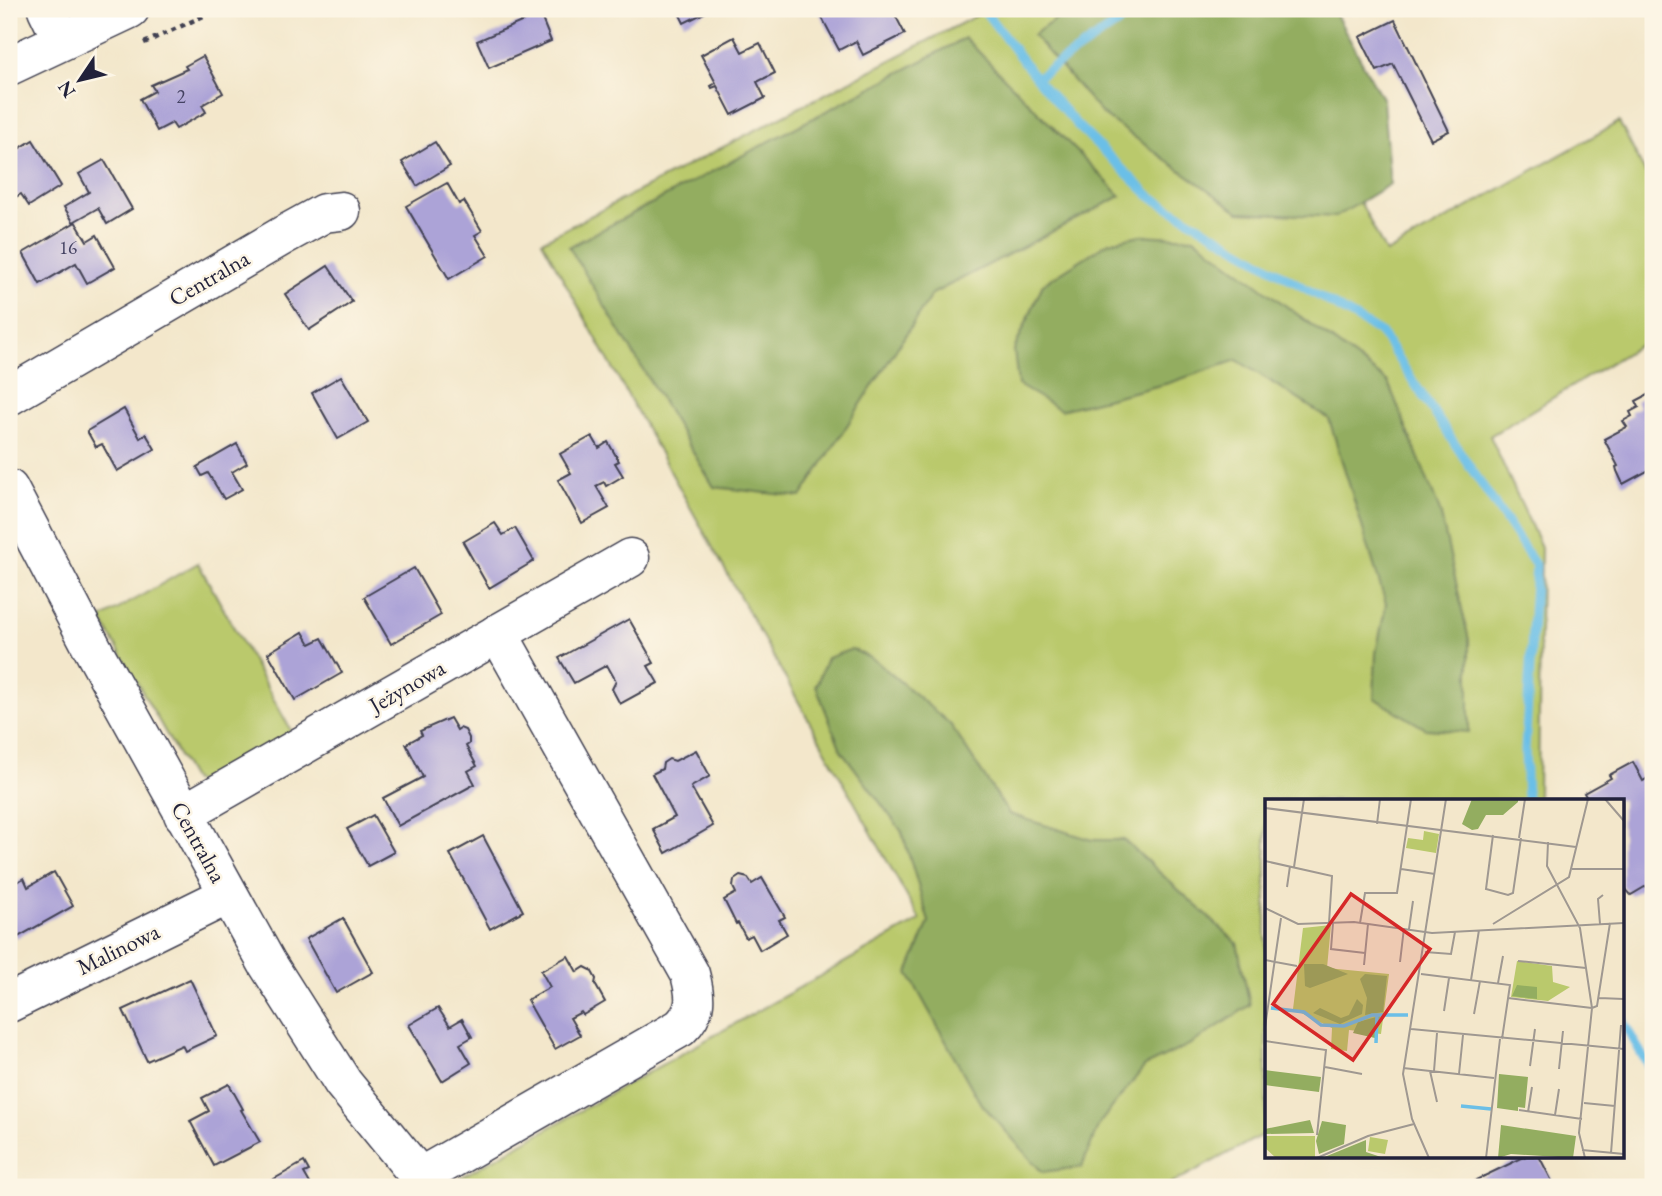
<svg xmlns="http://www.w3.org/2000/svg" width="1662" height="1196" font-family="'EB Garamond',serif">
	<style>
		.green { fill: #bac96c; stroke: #6e7654; stroke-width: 2 }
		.forest { fill: #93ad60; stroke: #5a684e; stroke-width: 2 }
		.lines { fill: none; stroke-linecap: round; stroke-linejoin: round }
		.stream { stroke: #6bbfe7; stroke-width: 9 }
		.building { fill: #aca3d7 }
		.minor-casing { stroke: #414051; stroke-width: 41 }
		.path { stroke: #414051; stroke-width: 4.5; stroke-dasharray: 5 5; stroke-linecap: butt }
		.minor { stroke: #fff; stroke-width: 38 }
		.labels { text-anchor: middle; stroke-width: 5; stroke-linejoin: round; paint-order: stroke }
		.number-label { font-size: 19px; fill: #444262 }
		.street-label { font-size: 23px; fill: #22223b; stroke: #fcf5e5 }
		.inset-river { fill: none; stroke: #6bbfe7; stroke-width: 3.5 }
		.inset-road { fill: none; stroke: #9f9891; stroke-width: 2 }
		.view { fill: #d62828; fill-opacity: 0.15; stroke: #d62828; stroke-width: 3.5 }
		.inset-edge { fill: none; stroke: #22223b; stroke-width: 3.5 }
	</style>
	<rect width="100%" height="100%" fill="#fcf5e5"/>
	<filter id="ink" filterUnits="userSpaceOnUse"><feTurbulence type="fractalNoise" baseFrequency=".0143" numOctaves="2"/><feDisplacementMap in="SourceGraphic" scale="14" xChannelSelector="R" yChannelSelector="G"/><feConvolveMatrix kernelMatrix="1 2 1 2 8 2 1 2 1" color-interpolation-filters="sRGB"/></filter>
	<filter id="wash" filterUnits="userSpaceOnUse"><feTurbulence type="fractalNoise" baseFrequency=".00686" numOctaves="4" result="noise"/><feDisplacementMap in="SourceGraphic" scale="28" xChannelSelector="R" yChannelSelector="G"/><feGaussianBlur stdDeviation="1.57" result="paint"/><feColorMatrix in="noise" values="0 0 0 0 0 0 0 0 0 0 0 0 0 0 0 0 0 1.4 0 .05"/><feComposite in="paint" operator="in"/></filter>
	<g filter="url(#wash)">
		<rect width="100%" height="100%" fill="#f3e7cb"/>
		<g class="green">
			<path d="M989,9H1263L1386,253L1619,122L1653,188V337L1490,436L1541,547L1538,800H1266V1133L1165,1187H465L458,1179L920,920L542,241Z"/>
			<path d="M198,563L294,736L208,782L193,781L101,619Z"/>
		</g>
		<g class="forest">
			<path d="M1070,9H1333L1383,100L1390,184L1336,217L1239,212L1102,114L1033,35Z"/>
			<path d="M965,38L1121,196L932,294L801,497L714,487L569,247Z"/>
			<path d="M1140,235L1195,238L1388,382L1440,511L1469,640V732L1426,729L1374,698L1376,653L1386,604L1329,419L1237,360L1169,383L1061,410L1018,385L1014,350L1043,284L1109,242Z"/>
			<path d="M852,649L876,661L950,724L1009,814L1092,840H1124L1237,943L1250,1005L1193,1043L1145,1066L1099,1124L1082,1167L1042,1172L979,1101L908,973L929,922L902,832L841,750L816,686L827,658Z"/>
		</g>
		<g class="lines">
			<g class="stream">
				<path d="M983,9L1036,78L1078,126L1151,197L1381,333L1536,566L1525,750L1527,800"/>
				<path d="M1036,78L1139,9"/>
				<path d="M1622,1020L1653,1074"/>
			</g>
		</g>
		<g id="blocks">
			<g class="building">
				<path d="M677,9H712L684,23Z"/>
				<path d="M826,9H892L905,34L863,55L856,41L839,50L819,12Z"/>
				<path d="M540,14L551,41L489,68L477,41Z"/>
				<path d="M1395,20L1449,131L1431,140L1393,64L1377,71L1360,37Z"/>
				<path d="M734,37L742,52L760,43L775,73L757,82L765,98L732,115L717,86L712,88L711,86L716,83L701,55Z"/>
				<path d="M203,56L223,93L202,105L206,112L176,129L172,123L157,131L140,99L155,91L151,85L187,69L185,66Z"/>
				<path d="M33,140L61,186L29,206L21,194L9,201V155Z"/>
				<path d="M435,142L450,166L417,186L402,162Z"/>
				<path d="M104,160L132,209L107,224L98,208L75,221L87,241L97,235L115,267L87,283L76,263L40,284L23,253L74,223L64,207L89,192L79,174Z"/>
				<path d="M447,183L459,204L464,201L482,231L475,235L488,256L449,279L406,206Z"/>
				<path d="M328,266L352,302L309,330L285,294Z"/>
				<path d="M341,376L368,422L338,439L312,393Z"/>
				<path d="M1653,392V468L1623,484L1617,471L1616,467L1618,466L1604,439L1627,427L1623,421L1632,416L1630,412L1639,407L1636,401Z"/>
				<path d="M124,409L140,438L146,434L155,449L117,471L102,444L96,447L87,431Z"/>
				<path d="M592,436L599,448L608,442L619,461L615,463L623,476L606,486L604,482L596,486L609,508L582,523L558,480L571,473L560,454Z"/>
				<path d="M237,444L247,463L232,472L242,489L224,499L208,473L202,476L197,467Z"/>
				<path d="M495,523L503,535L515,528L534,561L489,588L463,542Z"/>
				<path d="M414,568L441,615L391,644L364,597Z"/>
				<path d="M629,619L654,663L648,666L658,683L620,704L612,689L616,681L607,665L574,683L559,658Z"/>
				<path d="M303,632L310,644L322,638L342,673L295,700L268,653Z"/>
				<path d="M450,718L457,730L460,728L465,730L469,738V744L466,746L477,766L468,771L475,784L398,826L383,798L423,777L406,744L422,735L420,731Z"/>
				<path d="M696,750L710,776L691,787L713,826L666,853L653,829L675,817L652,774L662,769L663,763L669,759L675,761Z"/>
				<path d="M1633,762L1643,781L1648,778L1653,788V882L1631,895L1622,885V800H1588L1584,793L1611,778L1609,775Z"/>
				<path d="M373,815L394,852L368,866L347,829Z"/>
				<path d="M483,836L523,911L490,929L450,854Z"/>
				<path d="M54,872L73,906L16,938L9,924V898L13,895L9,887L24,878L28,887Z"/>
				<path d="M740,876L748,878L752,884L762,878L785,917L779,920L787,934L760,950L752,935L746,938L738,923L736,924L724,900L736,893L733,887L734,880Z"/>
				<path d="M343,918L373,972L336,993L306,939Z"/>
				<path d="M568,956L577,972L585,967L591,970L596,979L595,984L605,1002L583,1015L581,1012L570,1018L580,1035L555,1049L527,1000L550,987L541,971Z"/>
				<path d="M190,979L217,1036L185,1051L182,1045L147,1061L123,1010Z"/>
				<path d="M438,1008L450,1026L462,1019L472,1037L460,1044L471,1063L442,1081L409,1025Z"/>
				<path d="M229,1084L243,1109L241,1110L260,1142L214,1166L190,1121L209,1111L202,1098Z"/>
				<path d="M1526,1156H1539L1555,1187H1480L1476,1180Z"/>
				<path d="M304,1162L309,1171L304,1173L312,1187H260Z"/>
			</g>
		</g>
	</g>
	<g filter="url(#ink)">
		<use href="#blocks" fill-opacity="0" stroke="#414051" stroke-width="2"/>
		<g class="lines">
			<g class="minor-casing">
				<g id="minor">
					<path d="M47,9L62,40"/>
					<path d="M9,66L130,9"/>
					<path d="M9,396L284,235L324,213L341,211"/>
					<path d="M9,489L96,655L267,963L343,1083L428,1187"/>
					<path d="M183,814L630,558"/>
					<path d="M9,1003L228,895"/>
					<path d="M420,1177L680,1028C698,1011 696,996 690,974L498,633"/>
				</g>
			</g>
			<path class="path" d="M144,43L219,9"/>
			<use href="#minor" class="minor"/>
		</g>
	</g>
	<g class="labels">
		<g class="number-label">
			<text x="181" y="103">2</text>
			<text x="68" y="254">16</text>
		</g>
		<g class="street-label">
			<text transform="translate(209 278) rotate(-30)" y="8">Centralna</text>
			<text transform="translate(407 686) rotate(-30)" y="8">Jeżynowa</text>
			<text transform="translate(199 842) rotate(61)" y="8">Centralna</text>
			<text transform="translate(118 949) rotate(-26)" y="8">Malinowa</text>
		</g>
	</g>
	<g transform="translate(1265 799)">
		<rect width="359" height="359" fill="#f3e7cb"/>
		<path d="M159,32L174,35L171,54L141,49L143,39L158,41ZM66,126L62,169L124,175L116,235L84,231L82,252L66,250L67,229L28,210L38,129ZM252,162L287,167L288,183L305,188L283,202L246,198ZM0,337H50V358L11,359L0,349ZM105,338L123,341L120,355L103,352Z" fill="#bac96c"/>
		<path d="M207,0H253V3L238,16H221L213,30L207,31L197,25ZM39,165H58L83,175L45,189L40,187ZM100,175L122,177L118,213L100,216L102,199L95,180ZM252,186L272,188V200L247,197ZM92,200L98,206L97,215L75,225L48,214L55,209L76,219L84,216ZM115,217L110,239L88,234L93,223ZM0,271L56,278L54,293L0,286ZM234,275L263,278L260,309L253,308V312L232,309ZM45,321L49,334L0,335V330ZM57,322L81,326L79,345L54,355L51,342ZM236,326L311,337L308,359L246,355L233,359ZM101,341V353L119,359H57Z" fill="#93ad60"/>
		<path class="inset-river" d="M6,209L39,213L56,226L79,227L107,216H143M111,244L112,217M196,307L226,310"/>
		<path class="inset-road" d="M340,0L359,22M0,9L311,48M112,25L115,0M228,36L221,90L243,96L248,94L256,39M254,39L260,0M283,43L282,67L315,129L327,209L314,334L320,359M0,62L67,77L64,124M29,68L39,0M136,70L170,75M307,70H359M22,88L25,67M0,109L33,125L89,123L167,134L359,124M68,124L66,150L100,154M95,124L100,94H132L146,0M228,125L304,78L323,0M335,125L333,100L338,96M144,130L148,102M160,153L186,155L190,133M0,161L32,167M253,162L321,169M135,163L139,129M99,166L103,125M156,175L245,186L237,240M206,181L214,131M233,184L238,157M243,199L327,209M334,199L359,200M327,209L332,207L345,124M179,212L184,179M209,215L215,182M0,228L16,119M146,230L359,250M0,242L61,251L52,336M265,267L270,230M60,268L97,275M138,269L229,279M294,270L298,232M165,272L172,303M169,272L172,234M194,275L198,236M319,304L350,307M254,311L317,320M263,313L267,288M290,316L294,290M317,351L359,355M346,354L356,226M52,359L103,337L149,325M164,359L147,320L138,275L181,0M221,359L235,240"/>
		<path class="view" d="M86,95L165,150L88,261L8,205Z"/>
		<rect width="359" height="359" class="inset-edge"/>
	</g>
	<rect width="1662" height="1196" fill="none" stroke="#fcf5e5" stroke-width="35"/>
	<g transform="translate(80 80) rotate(235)" stroke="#fcf5e5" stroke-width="5" paint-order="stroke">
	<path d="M0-5L12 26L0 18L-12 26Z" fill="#22223b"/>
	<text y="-10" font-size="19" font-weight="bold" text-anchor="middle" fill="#22223b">N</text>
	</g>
</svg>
